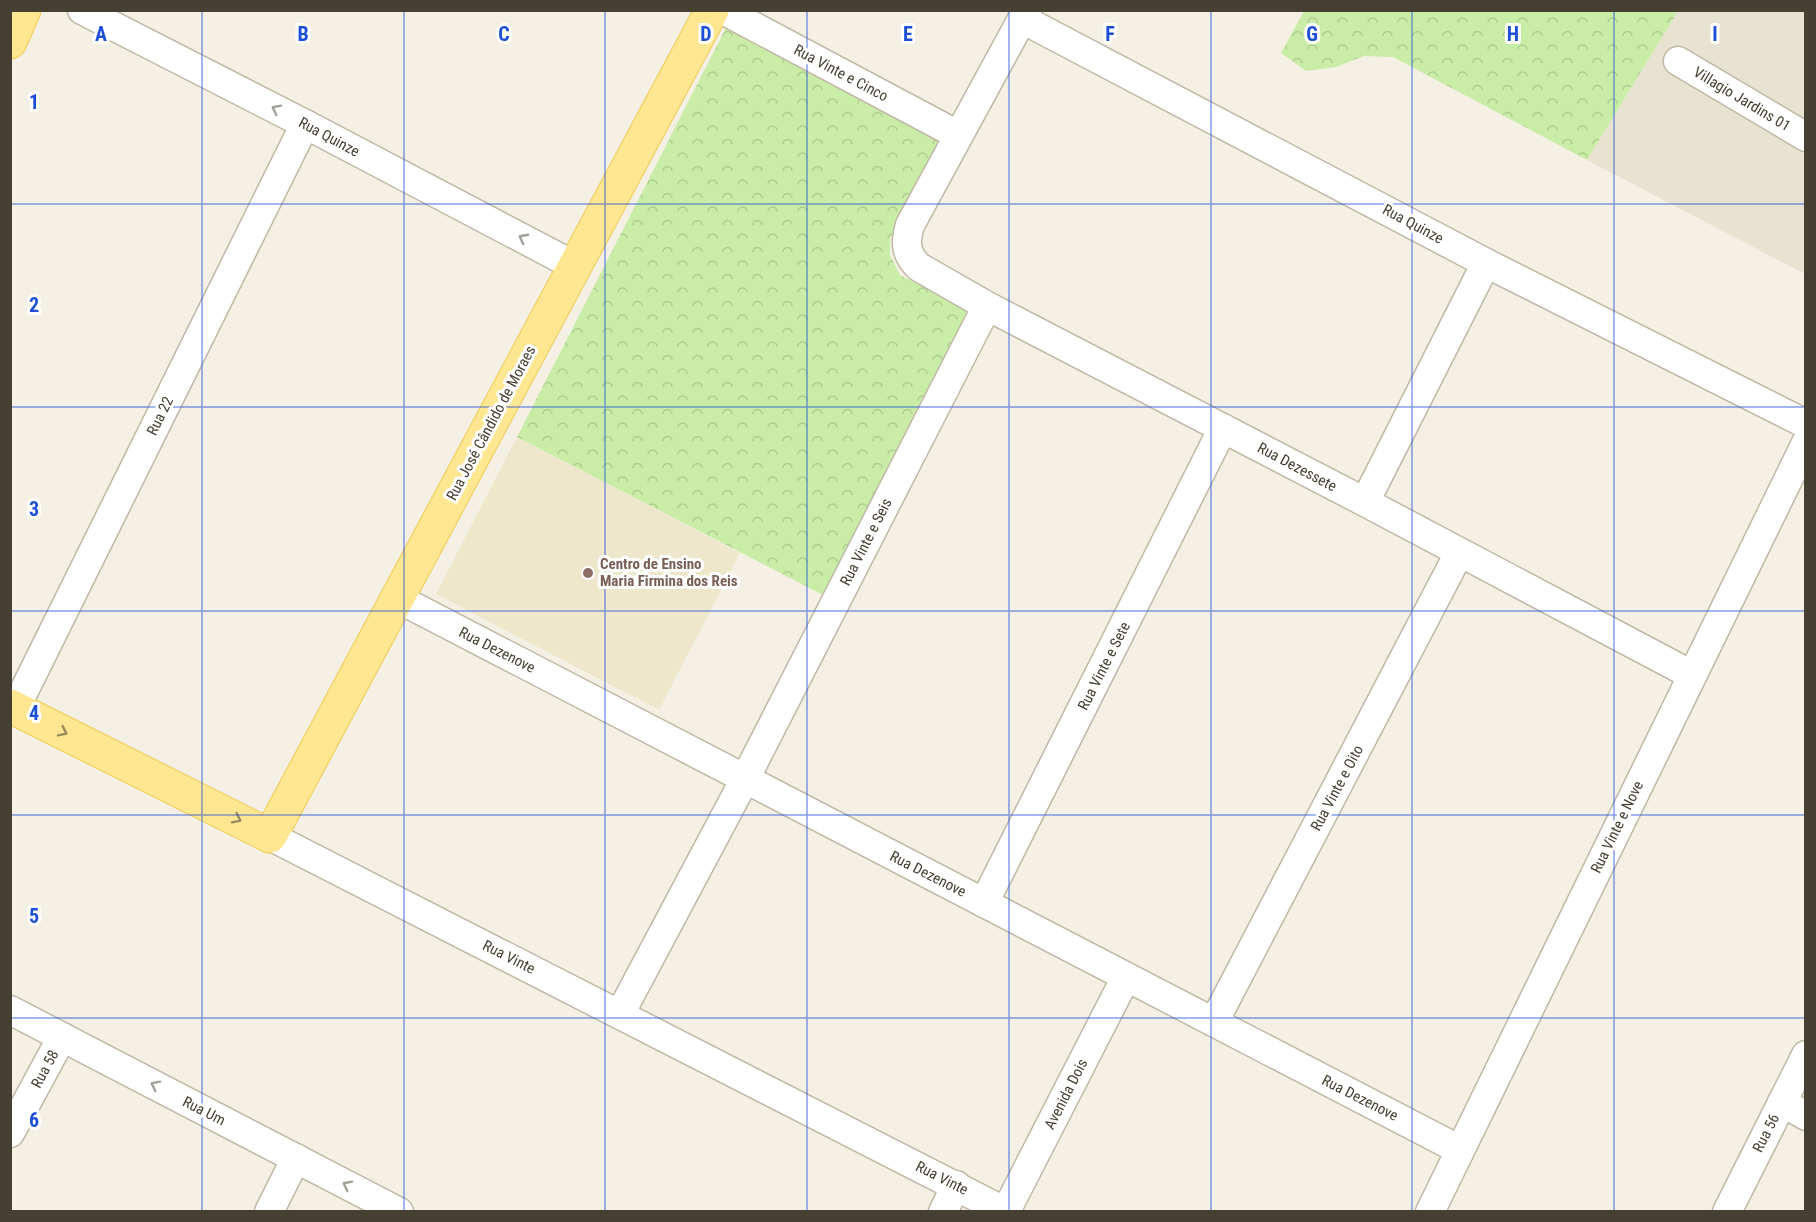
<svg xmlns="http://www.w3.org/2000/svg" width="1816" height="1222" font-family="'Roboto Condensed',sans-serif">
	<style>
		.residential { fill: #e8e2d0 }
		.education { fill: #eee7cb }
		.forest { fill: url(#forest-crowns) }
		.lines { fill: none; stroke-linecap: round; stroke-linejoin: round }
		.minor-casing { stroke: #c0b8a5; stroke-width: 31 }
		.major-casing { stroke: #f0cb55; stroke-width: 35 }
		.minor { stroke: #fff; stroke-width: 28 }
		.major { stroke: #ffe691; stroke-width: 33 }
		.oneway { stroke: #a2a099 }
		.oneway2 { stroke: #998b5d }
		.grid { fill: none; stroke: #1d4ed8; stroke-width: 1.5; stroke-opacity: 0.55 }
		.education-dot { fill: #8d6e63; stroke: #fff; stroke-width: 2 }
		.labels { text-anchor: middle; stroke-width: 6; stroke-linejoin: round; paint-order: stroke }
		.street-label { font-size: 15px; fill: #464033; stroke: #fff }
		.education-label { font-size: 15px; font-weight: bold; fill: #785e54; stroke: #fff; text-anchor: start }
		.grid-label { font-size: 20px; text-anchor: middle; font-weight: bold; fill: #1d4ed8; stroke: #fff; stroke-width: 6; stroke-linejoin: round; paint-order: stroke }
	</style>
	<defs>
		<pattern id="forest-crowns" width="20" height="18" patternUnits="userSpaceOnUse" patternTransform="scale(1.5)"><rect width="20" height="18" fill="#c9eda7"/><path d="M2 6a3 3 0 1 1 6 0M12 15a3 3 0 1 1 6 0" fill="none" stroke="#aecc90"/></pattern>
	</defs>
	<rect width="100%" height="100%" fill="#f4f0e3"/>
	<path class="residential" d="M1678,11H1805V274L1587,160Z"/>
	<path class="education" d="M517,437L740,553L659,710L436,594Z"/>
	<g class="forest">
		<path d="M1304,11V10L1678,11L1587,160L1393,57L1364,56L1336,67L1306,71L1281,53Z"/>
		<path d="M727,26L941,137L890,239V255L900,275L971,312L825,596L517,437Z"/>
	</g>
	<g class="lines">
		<g class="minor-casing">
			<g id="minor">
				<path d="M82,10L305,124L575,266"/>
				<path d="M723,10L958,135"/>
				<path d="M1027,10L910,225C905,242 905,254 919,267L987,306L1365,502L1692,675"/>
				<path d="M1022,19L1486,263L1806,424"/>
				<path d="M1678,61L1806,137"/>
				<path d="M1365,502L1486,263"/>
				<path d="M397,598L1460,1150"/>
				<path d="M15,709L305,124"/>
				<path d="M270,836L1006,1212"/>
				<path d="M984,903L1223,428"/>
				<path d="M10,1010L399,1212"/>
				<path d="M620,1014L745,779L987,306"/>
				<path d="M1214,1022L1459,553"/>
				<path d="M1782,1102L1806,1116"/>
				<path d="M10,1133L62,1037"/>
				<path d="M1006,1211L1126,977"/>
				<path d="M269,1212L296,1158"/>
				<path d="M943,1212L956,1185"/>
				<path d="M1430,1212L1806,443"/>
				<path d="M1727,1212L1806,1055"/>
			</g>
		</g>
		<g class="major-casing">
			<g id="major">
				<path d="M10,42L24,10"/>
				<path d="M10,706L270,836L712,10"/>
			</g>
		</g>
		<use href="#minor" class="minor"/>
		<use href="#major" class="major"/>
	</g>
	<defs><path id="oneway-chevron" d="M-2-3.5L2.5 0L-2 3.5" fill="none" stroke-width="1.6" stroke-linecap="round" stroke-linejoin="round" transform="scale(1.5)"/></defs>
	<g class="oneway">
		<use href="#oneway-chevron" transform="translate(276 109) rotate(-153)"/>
		<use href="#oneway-chevron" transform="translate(523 238) rotate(-152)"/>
		<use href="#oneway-chevron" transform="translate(155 1085) rotate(-153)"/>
		<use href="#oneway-chevron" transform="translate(347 1185) rotate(-153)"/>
	</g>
	<g class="oneway2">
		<use href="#oneway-chevron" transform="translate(63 732) rotate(26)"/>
		<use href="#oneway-chevron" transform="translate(237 819) rotate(26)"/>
	</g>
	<path class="grid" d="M202,10V1212M404,10V1212M605,10V1212M807,10V1212M1009,10V1212M1211,10V1212M1412,10V1212M1614,10V1212M10,204H1806M10,407H1806M10,611H1806M10,815H1806M10,1018H1806"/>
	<circle class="education-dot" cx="588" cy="573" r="6"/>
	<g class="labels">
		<g class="street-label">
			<text transform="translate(841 73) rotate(28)" y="5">Rua Vinte e Cinco</text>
			<text transform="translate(1742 99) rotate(31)" y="5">Villagio Jardins 01</text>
			<text transform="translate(329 137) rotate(28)" y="5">Rua Quinze</text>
			<text transform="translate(1413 224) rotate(28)" y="5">Rua Quinze</text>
			<text transform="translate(160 416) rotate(-64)" y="5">Rua 22</text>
			<text transform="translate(491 423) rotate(-62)" y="5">Rua José Cândido de Moraes</text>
			<text transform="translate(1297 467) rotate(28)" y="5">Rua Dezessete</text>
			<text transform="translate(866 542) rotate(-63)" y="5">Rua Vinte e Seis</text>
			<text transform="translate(497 650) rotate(27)" y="5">Rua Dezenove</text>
			<text transform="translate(1104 666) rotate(-63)" y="5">Rua Vinte e Sete</text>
			<text transform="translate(1337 788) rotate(-62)" y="5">Rua Vinte e Oito</text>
			<text transform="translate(1617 827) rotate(-64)" y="5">Rua Vinte e Nove</text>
			<text transform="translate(928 874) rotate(27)" y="5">Rua Dezenove</text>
			<text transform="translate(509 957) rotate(27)" y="5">Rua Vinte</text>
			<text transform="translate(45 1069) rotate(-62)" y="5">Rua 58</text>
			<text transform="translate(1066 1094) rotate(-63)" y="5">Avenida Dois</text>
			<text transform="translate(1360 1098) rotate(27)" y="5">Rua Dezenove</text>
			<text transform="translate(204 1111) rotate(27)" y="5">Rua Um</text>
			<text transform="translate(1766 1133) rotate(-63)" y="5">Rua 56</text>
			<text transform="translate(942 1178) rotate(27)" y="5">Rua Vinte</text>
		</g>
		<g class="education-label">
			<text x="600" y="569">Centro de Ensino<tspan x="600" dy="17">Maria Firmina dos Reis</tspan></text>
		</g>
	</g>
	<g class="grid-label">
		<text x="101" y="41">A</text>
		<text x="303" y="41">B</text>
		<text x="504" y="41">C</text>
		<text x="706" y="41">D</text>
		<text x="908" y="41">E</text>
		<text x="1110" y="41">F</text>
		<text x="1312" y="41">G</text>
		<text x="1513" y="41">H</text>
		<text x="1715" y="41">I</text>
		<text x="34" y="109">1</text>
		<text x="34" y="312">2</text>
		<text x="34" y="516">3</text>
		<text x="34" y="720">4</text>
		<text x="34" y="923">5</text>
		<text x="34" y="1127">6</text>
	</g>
	<rect width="1816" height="1222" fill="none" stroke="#464033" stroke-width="24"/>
</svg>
